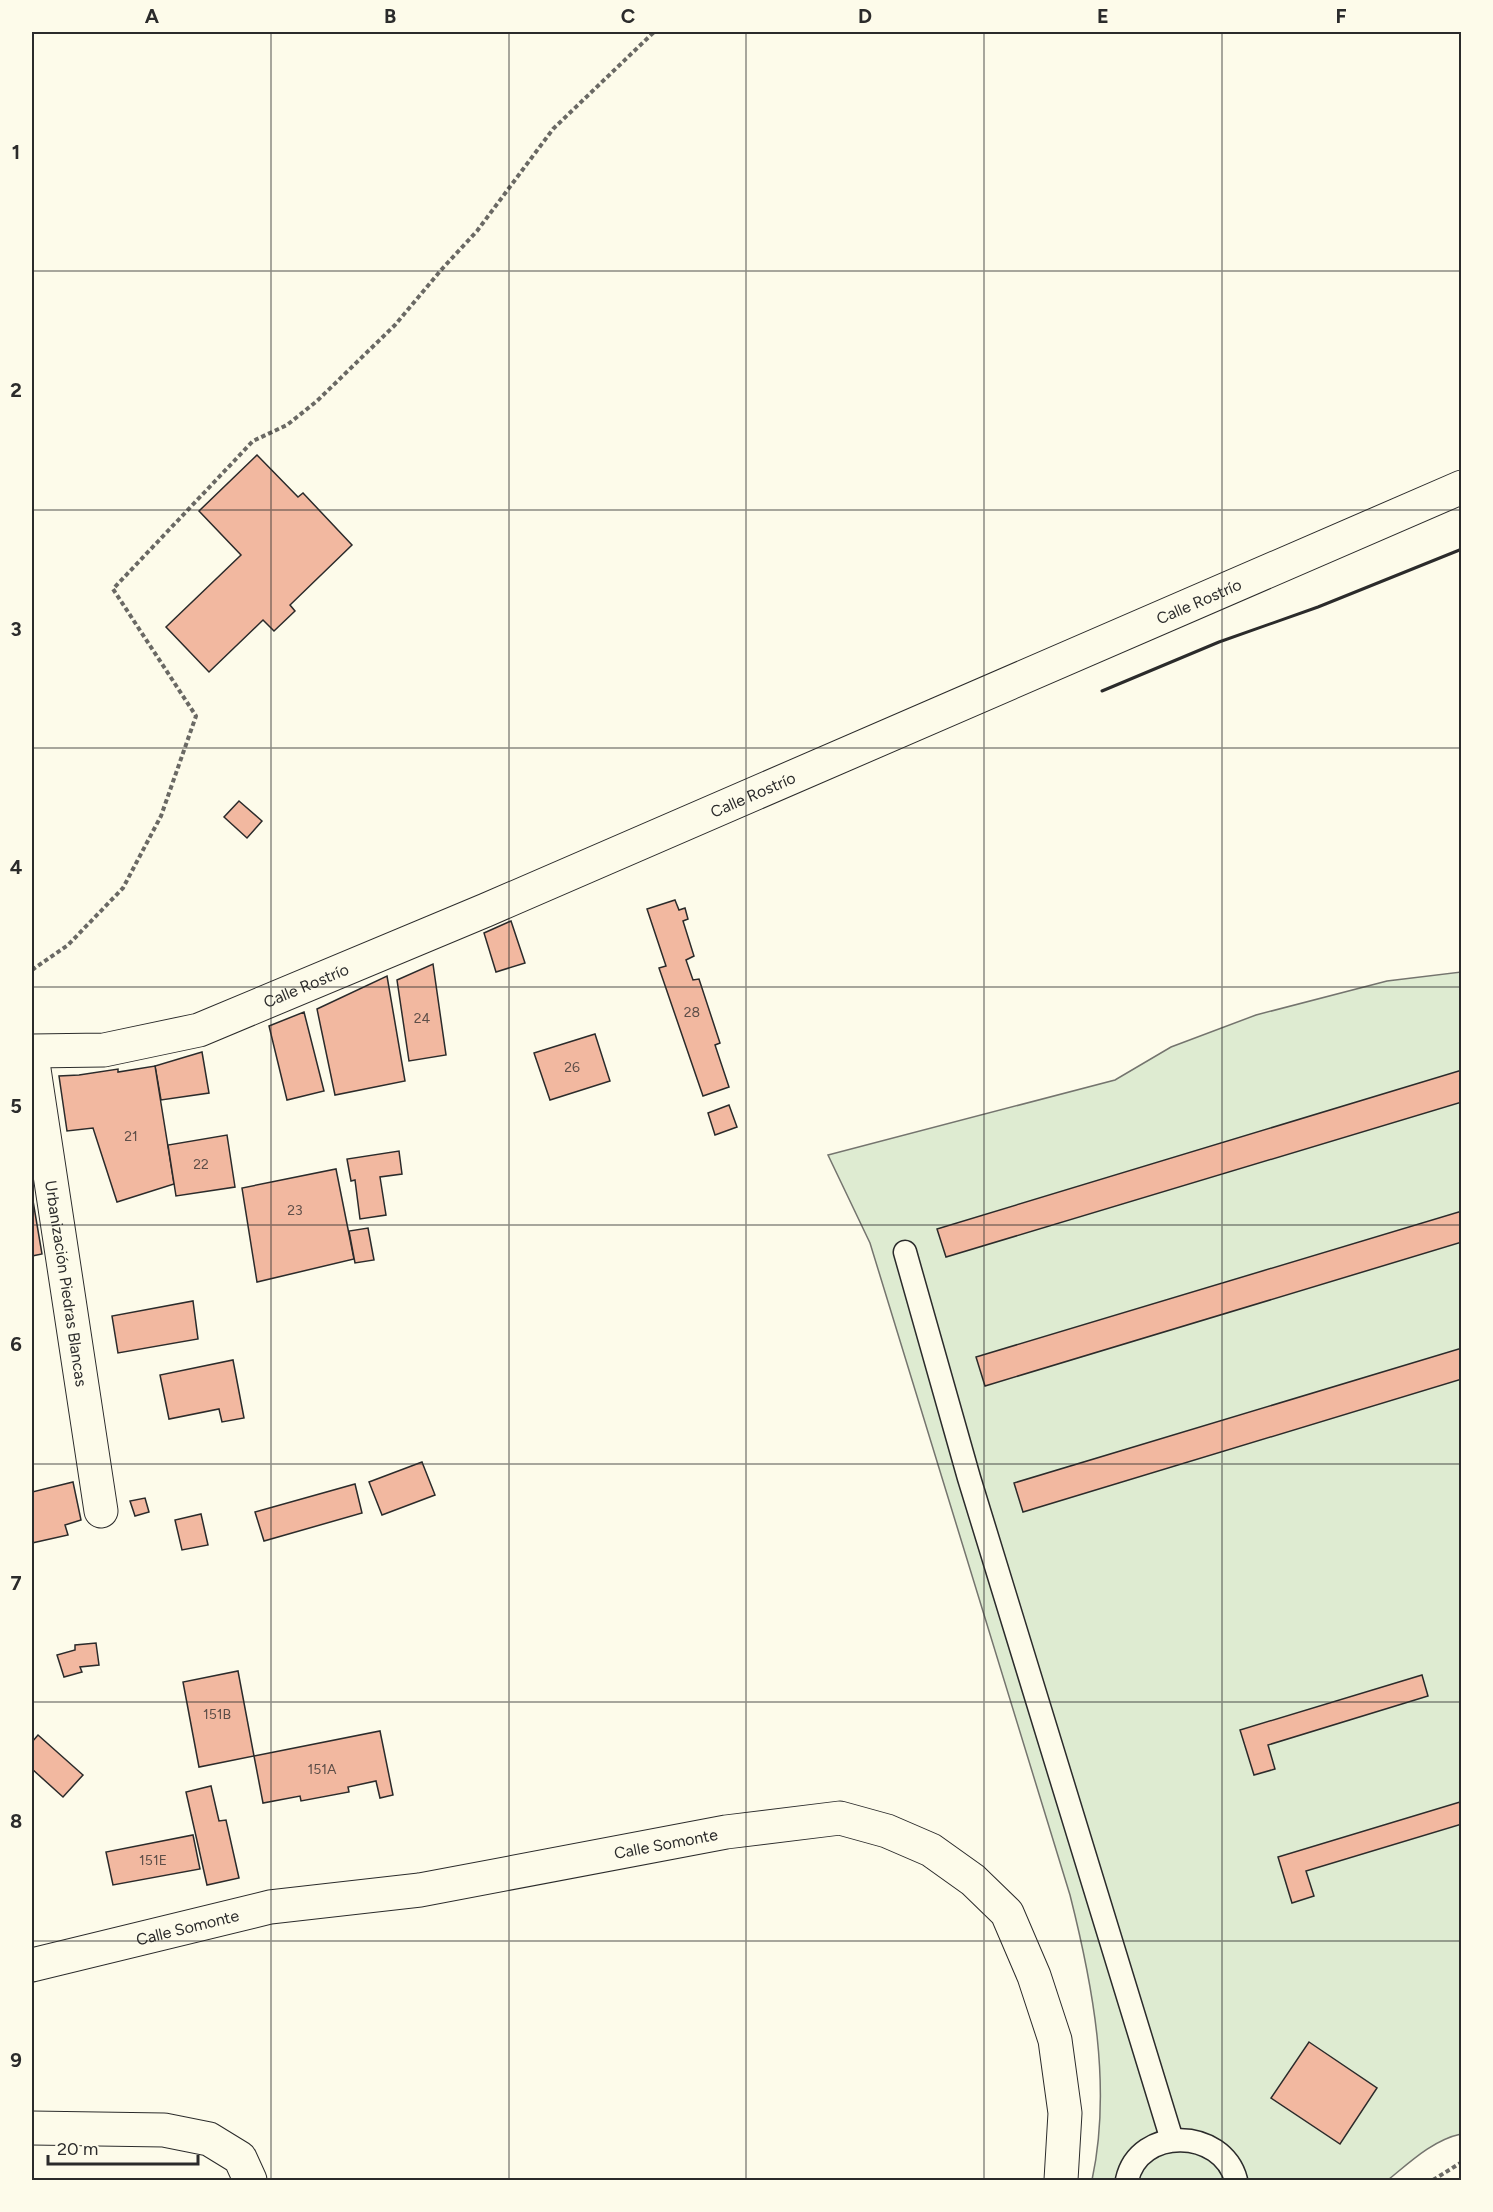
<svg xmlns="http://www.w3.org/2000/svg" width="1493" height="2212" font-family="Figtree,sans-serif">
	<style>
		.green { fill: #deebd1; stroke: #74746e; stroke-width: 1.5 }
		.building { fill: #f2b8a0; stroke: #2b2b2b; stroke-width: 1.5 }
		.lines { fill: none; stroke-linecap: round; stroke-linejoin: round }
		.service-casing { stroke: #2b2b2b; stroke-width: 25 }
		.minor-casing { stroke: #2b2b2b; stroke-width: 35 }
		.path { stroke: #6a6964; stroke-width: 4; stroke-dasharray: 4.5 3; stroke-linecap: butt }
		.service { stroke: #fdfbea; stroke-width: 22 }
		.minor { stroke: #fdfbea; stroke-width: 33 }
		.wall { stroke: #2b2b2b; stroke-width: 3 }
		.grid { fill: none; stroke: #2b2b2b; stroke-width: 1.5; stroke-opacity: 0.55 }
		.labels { text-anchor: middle; stroke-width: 4.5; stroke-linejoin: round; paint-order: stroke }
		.number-label { font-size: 14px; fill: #5d4e48 }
		.street-label { font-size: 16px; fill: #2b2b2b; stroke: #fdfbea }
		.neatline { fill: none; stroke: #2b2b2b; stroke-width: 2 }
		.grid-label { font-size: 20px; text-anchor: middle; font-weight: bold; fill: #2b2b2b }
	</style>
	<rect width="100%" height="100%" fill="#fdfbea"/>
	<path class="green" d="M1461,972V2134C1433,2140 1410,2162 1388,2180H1092C1112,2087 1093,1986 1070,1895L870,1243L828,1155L1115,1080L1171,1047L1256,1015L1387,981Z"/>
	<g class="building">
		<path d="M257,455L298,497L303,493L352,545L290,605L295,611L274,631L263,620L209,672L166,627L241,555L199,511Z"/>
		<path d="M239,801L262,821L247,838L224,817Z"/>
		<path d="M675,900L679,910L685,908L688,919L683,921L694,956L686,960L693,980L699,979L720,1043L715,1045L729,1087L703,1096L659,968L666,966L647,909Z"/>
		<path d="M511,921L525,963L496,972L484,933Z"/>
		<path d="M433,964L446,1055L409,1061L397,980Z"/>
		<path d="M387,976L405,1081L335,1095L317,1009Z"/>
		<path d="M304,1012L324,1091L287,1100L269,1026Z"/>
		<path d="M595,1034L610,1081L550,1100L534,1053Z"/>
		<path d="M202,1052L209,1093L161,1100L155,1066Z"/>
		<path d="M155,1066L174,1184L117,1202L93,1128L67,1131L59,1076L79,1075L118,1069V1072Z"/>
		<path d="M1462,1070V1102L946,1257L937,1229Z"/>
		<path d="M729,1105L737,1127L715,1135L708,1113Z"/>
		<path d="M227,1135L235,1187L176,1196L168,1145Z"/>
		<path d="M399,1151L402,1174L380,1177L386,1215L360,1219L355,1180L351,1181L347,1159Z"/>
		<path d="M336,1169L354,1259L257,1282L242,1188Z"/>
		<path d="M32,1195L42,1254L32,1256Z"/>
		<path d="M1462,1211V1242L985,1386L976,1357Z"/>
		<path d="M368,1228L374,1260L355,1263L349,1231Z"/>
		<path d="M193,1301L198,1339L118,1353L112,1316Z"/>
		<path d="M1462,1348V1379L1023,1512L1014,1483Z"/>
		<path d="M233,1360L244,1418L222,1422L219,1409L169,1419L160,1375Z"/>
		<path d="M422,1462L435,1495L382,1515L369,1482Z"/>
		<path d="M73,1482L81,1520L65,1525L68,1535L32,1543V1492Z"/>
		<path d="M355,1484L362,1513L264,1541L255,1512Z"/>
		<path d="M145,1498L149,1512L135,1516L130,1501Z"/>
		<path d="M201,1514L208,1545L182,1550L175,1520Z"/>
		<path d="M96,1643L99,1665L80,1667L82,1672L64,1677L57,1655L75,1650V1645Z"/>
		<path d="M238,1671L254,1756L199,1767L183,1682Z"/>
		<path d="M1422,1675L1428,1696L1268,1745L1275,1769L1254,1775L1240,1730Z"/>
		<path d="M380,1731L393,1795L380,1798L376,1781L348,1787L349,1792L301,1801L300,1796L263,1803L254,1756Z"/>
		<path d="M38,1735L83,1775L63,1797L32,1769V1742Z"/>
		<path d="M211,1786L219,1821L226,1820L239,1878L207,1885L186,1792Z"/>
		<path d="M1460,1802L1462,1824L1306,1871L1314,1896L1292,1903L1278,1857Z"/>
		<path d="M193,1835L200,1869L113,1885L106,1852Z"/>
		<path d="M1309,2042L1377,2088L1340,2144L1271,2098Z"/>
	</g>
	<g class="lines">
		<g class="service-casing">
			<g id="service">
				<path d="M905,1252L969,1478L1172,2140"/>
				<path d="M1127,2180C1139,2126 1222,2128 1236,2180"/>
			</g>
		</g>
		<g class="minor-casing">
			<g id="minor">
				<path id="s1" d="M32,1051L104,1050L199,1030L486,910L1462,487"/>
				<path id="s2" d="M32,1056L101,1511"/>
				<path id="s3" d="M32,1965L270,1907L420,1890L726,1832L840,1818L887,1831L931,1850L973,1880L1007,1913L1034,1976L1055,2040L1065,2113L1061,2180"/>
				<path d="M32,2128L164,2130L209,2139L240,2158L250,2180"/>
			</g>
		</g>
		<g class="path">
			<path d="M32,970L68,945L123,888L161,816L196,716L113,589L253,441L287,425L317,401L395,325L442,269L477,231L553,129L654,32"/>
			<path d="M1433,2180L1462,2162"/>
		</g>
		<use href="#service" class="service"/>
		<use href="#minor" class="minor"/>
		<path class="wall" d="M1102,691L1219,642L1318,607L1462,549"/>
	</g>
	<path class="grid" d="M271,32V2180M509,32V2180M746,32V2180M984,32V2180M1222,32V2180M32,271H1462M32,510H1462M32,748H1462M32,987H1462M32,1225H1462M32,1464H1462M32,1702H1462M32,1941H1462"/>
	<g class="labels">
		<g class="number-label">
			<text x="692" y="1017">28</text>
			<text x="422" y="1023">24</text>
			<text x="572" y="1072">26</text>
			<text x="131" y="1141">21</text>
			<text x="201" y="1169">22</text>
			<text x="295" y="1215">23</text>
			<text x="217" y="1719">151B</text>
			<text x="322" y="1774">151A</text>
			<text x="153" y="1865">151E</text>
		</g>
		<g class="street-label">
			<text dy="6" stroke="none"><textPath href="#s1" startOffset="1257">Calle Rostrío</textPath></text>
			<text dy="6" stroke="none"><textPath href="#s1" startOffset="771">Calle Rostrío</textPath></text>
			<text dy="6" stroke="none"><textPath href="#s1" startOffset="285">Calle Rostrío</textPath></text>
			<text dy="6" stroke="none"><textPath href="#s2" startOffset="230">Urbanización Piedras Blancas</textPath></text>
			<text dy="6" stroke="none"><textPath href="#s3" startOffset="646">Calle Somonte</textPath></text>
			<text dy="6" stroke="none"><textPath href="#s3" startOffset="160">Calle Somonte</textPath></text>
		</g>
	</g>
	<rect width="1493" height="2212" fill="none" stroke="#fdfbea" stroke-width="66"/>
	<path d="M48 2155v9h150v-9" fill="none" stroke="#2b2b2b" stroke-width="3"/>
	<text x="57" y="2155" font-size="18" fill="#2b2b2b" stroke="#fdfbea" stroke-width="4.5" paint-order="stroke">20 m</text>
	<rect x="33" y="33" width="1427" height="2146" class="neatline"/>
	<g class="grid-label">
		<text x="152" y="23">A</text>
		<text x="390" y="23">B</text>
		<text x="628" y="23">C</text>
		<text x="865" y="23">D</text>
		<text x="1103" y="23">E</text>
		<text x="1341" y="23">F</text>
		<text x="16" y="159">1</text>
		<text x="16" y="397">2</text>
		<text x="16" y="636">3</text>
		<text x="16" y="874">4</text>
		<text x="16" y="1113">5</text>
		<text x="16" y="1351">6</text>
		<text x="16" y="1590">7</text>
		<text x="16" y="1828">8</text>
		<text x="16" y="2067">9</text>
	</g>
</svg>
